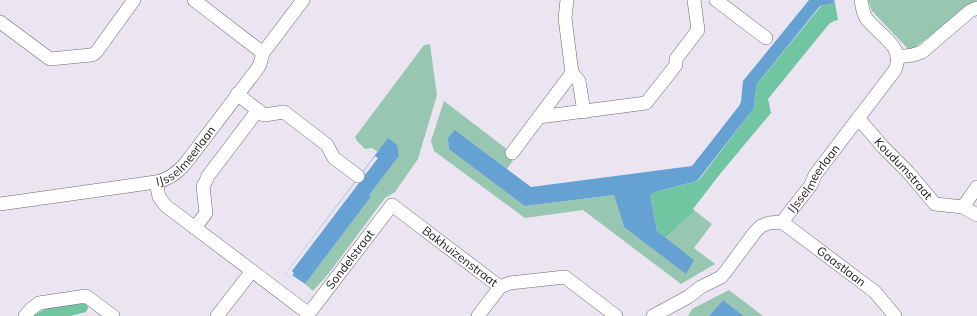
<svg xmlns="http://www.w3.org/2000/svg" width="977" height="316" font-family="Mulish,sans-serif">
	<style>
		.green { fill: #98c7b1 }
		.forest { fill: #72c5a1 }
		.water { fill: #65a1d3 }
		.pier { fill: #ebe4f1 }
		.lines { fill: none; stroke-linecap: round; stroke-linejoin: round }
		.street-casing { stroke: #6e6873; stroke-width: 14 }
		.street { stroke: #fff; stroke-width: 13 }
		.labels { text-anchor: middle; stroke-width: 3; stroke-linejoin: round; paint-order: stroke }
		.street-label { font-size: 12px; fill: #1c1a1e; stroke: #f8f2fe }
	</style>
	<rect width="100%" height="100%" fill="#ebe4f1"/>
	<g class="green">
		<path d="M868,0H977V1L910,51L872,11Z"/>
		<path d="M430,44L437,95L418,159L395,192L385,198L329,273L313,291L305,284L370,198V194L399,156L388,138L378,152L372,148L365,149L357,141L355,137L424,45Z"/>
		<path d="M444,101L516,156L507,169L455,130L525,206L614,195L624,227L694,260L665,238L695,211L712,224L694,248L715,264L681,284L583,210L525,218L434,151L431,141Z"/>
		<path d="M729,290L763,316H744L723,300L709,316H688L692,309Z"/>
	</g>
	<g class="forest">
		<path d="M835,3L838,20L834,21L829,24L768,99L771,113L720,174L693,209L695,211L665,238L657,231L650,195L655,192L698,181L754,108L755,96L757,84L821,6Z"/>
		<path d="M76,304H87L88,308L86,312L70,316H32L47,308Z"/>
	</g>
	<g class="water">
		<path d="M809,0H834L835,3L820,6L757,84L755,96L754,108L697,181L655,192L650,195L657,231L694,260L686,274L624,227L614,195L525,206L449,149L448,138L455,130L531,187L692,166L739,106L741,102L743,81Z"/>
		<path d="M388,138L397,145L399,156L370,194V198L305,284L292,275L290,278L285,274Z"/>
		<path d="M723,300L744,316H709Z"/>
	</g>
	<path class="pier" d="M375,156L378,158L292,271L294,273L290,278L285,274Z"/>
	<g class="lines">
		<g class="street-casing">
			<g id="street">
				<path d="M194,0L263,53"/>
				<path d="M716,0L766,38"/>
				<path d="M0,22L50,59L91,55L94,54L97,51L134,0"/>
				<path d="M897,57L913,55L922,52L970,11L977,8"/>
				<path d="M572,73L579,81L584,112"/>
				<path d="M237,94L264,115L284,112L327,145L334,158L358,176"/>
				<path d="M539,117L646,103L676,65V59L698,30L694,0"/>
				<path id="s1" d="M858,118L883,147L908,172L935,204L963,207L977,215"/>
				<path d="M512,153L572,73L565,18L567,0"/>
				<path d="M156,182L159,197L166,206L309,314"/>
				<path id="s2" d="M0,204L156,182C168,180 177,173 185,164L258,68L260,64L263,53L303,0"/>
				<path d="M963,207L977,187"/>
				<path id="s3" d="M782,222L875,292L895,316"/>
				<path d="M195,228L206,213L203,186L206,181L208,176L258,110"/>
				<path d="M25,316L31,309L39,303L86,296L113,316"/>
				<path d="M217,316L252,271"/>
				<path id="s4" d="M307,316L392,205L500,287L510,283L565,277L616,316"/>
				<path d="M478,316L500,287"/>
				<path id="s5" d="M653,316L688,297L701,287L721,277L726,271L755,232L761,226L769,223L782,222L811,185L815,175L895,70C906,46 878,35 866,18C863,13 862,7 861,0"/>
			</g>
		</g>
		<use href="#street" class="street"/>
	</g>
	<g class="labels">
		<g class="street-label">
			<text dy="4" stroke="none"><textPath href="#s2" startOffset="198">IJsselmeerlaan</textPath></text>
			<text dy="4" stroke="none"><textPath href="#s1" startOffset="68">Koudumstraat</textPath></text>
			<text dy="4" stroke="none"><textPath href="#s5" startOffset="219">IJsselmeerlaan</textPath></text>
			<text dy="4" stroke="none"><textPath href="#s4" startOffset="225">Bakhuizenstraat</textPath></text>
			<text dy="4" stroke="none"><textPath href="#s4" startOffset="71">Sondelstraat</textPath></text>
			<text dy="4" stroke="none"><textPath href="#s3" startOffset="74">Gaastlaan</textPath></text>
		</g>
	</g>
</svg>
